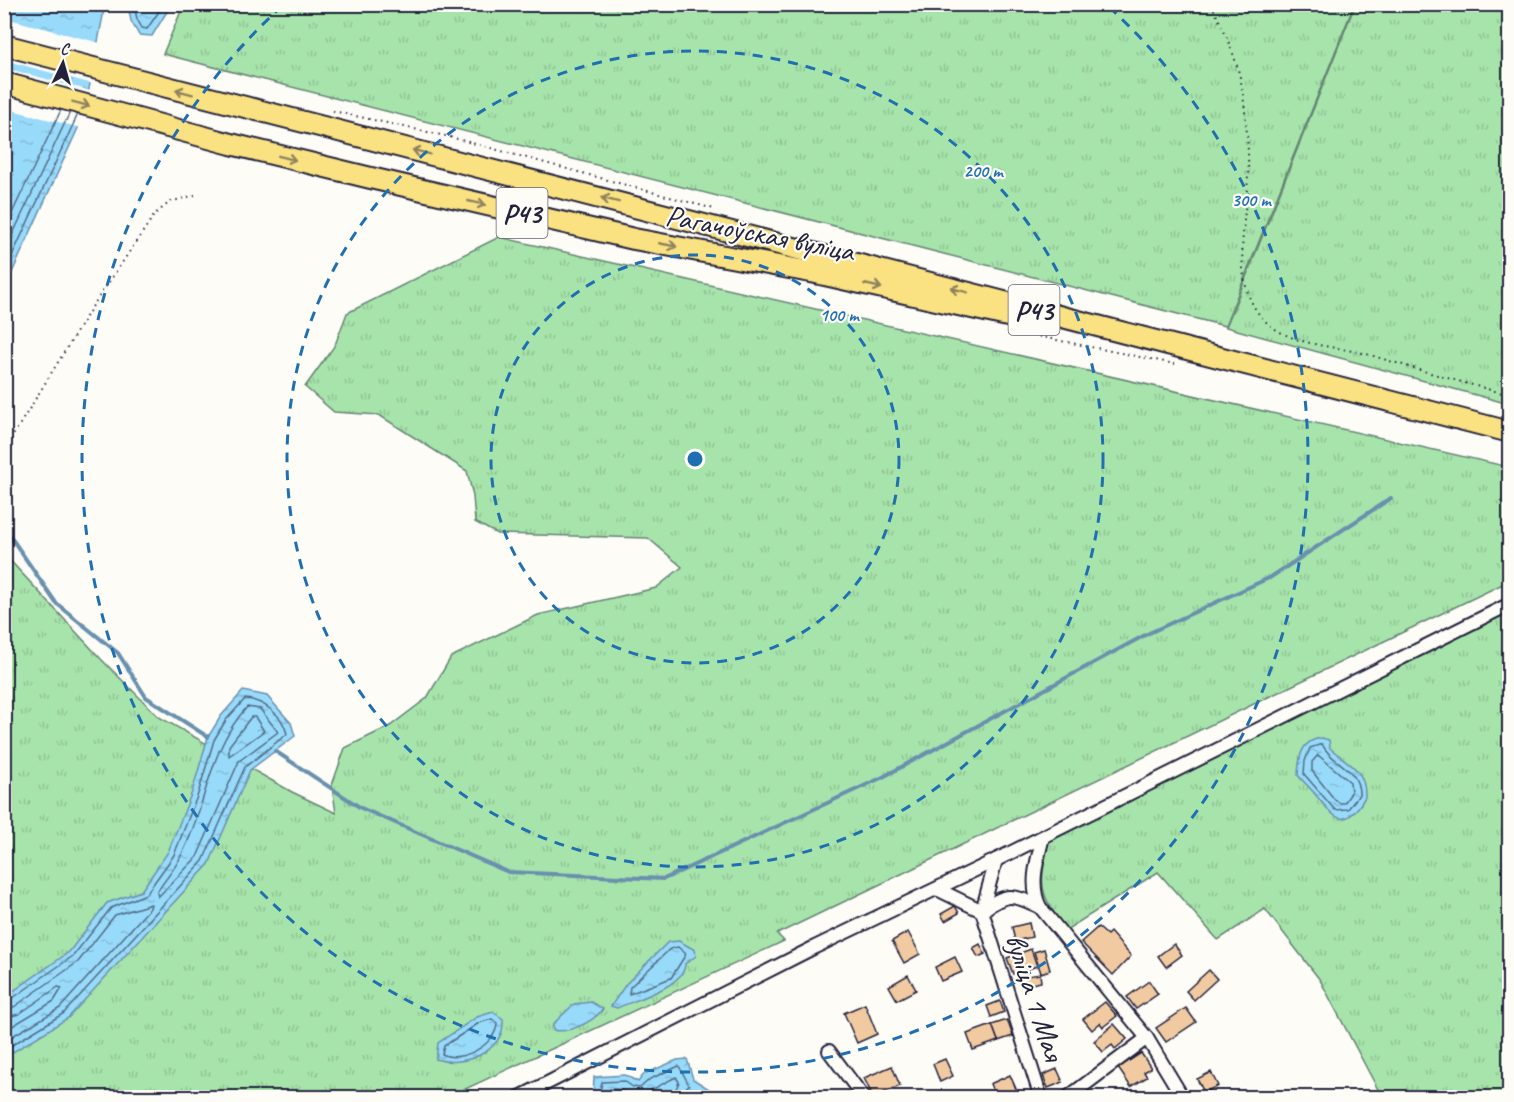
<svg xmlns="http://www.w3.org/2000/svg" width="1514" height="1102" font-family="Caveat,sans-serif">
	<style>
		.grass { fill: url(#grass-tufts); stroke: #648373; stroke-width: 1.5 }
		.water { fill: url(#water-ripples); stroke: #6990ae; stroke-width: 1.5 }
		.pier { fill: #fdfcf7 }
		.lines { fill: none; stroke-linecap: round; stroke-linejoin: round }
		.shore { stroke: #516c87; stroke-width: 1.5 }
		.stream { stroke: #6990ae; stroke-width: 4 }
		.building { fill: #f2caa2; stroke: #22223b; stroke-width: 1.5 }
		.minor-casing { stroke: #22223b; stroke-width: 16 }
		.primary-casing { stroke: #22223b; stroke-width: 24 }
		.path { stroke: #22223b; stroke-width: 2; stroke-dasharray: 1.5 4.5; stroke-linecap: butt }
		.minor { stroke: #fdfcf7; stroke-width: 12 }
		.primary { stroke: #fae181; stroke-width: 20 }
		.oneway { stroke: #8e825e }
		.ring { fill: none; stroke: #1f6fb2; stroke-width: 3; stroke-dasharray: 10 8 }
		.labels { text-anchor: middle; stroke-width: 4.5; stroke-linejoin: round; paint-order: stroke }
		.shield { fill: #fdfcf7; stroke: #646373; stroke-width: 1.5 }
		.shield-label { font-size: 28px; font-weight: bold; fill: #22223b }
		.street-label { font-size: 30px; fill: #22223b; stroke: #fdfcf7 }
		.centre { fill: #1f6fb2; stroke: #fdfcf7; stroke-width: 3 }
		.ring-label { font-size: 18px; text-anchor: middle; font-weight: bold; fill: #1f6fb2; stroke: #fdfcf7; stroke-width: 4.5; stroke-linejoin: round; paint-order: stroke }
	</style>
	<defs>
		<pattern id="grass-tufts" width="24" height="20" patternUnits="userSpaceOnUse" patternTransform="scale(1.5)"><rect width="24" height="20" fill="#a7e4ab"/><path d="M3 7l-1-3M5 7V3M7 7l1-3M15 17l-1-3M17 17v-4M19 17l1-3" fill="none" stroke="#8fc394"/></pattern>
		<pattern id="water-ripples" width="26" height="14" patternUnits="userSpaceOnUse" patternTransform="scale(1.5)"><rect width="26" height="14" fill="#98dafa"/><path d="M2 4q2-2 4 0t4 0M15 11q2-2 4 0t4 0" fill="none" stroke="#83bbd7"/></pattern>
	</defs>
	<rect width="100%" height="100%" fill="#fdfcf7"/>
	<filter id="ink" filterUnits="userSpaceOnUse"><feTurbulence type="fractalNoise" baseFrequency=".0167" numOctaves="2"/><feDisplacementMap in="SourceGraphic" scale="12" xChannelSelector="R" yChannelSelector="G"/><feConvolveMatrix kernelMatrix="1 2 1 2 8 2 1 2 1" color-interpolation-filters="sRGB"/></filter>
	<g filter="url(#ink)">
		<g class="grass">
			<path d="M184,4H1354V5L1225,326L163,54Z"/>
			<path d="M1355,5H1509V404L1226,327Z"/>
			<path d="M499,237L1509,467V581L777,934L784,941L448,1097H5L4,554L101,659L159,717L292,792L336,813L332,785L345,748L390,726L427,698L451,657L538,615L656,588L682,567L648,538L497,534L475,522L473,496L467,471L379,415L334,412L305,387L335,345L347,313Z"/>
			<path d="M1509,612V1097H1382L1320,980L1265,909L1218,940L1158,872L1066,930C1038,892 1039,886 1049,841Z"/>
		</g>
		<g class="water">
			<path d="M5,5H105L84,115L5,288Z"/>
			<path d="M128,5V4L171,5L152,36L139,35L131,21Z"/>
			<path d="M243,691L267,696L291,723L295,736L250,770L209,864L68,1018L5,1057V997L69,952L107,903L141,891L168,852L192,792L208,737L221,716Z"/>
			<path d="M1322,738L1329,740L1330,748C1348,764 1366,769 1365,797C1343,835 1333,815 1314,793C1309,786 1303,782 1298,775C1299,756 1301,740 1322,738Z"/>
			<path d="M679,941L695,950L696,956L685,964C685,986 635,1000 617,1008L611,1006L626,984L668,942Z"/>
			<path d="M591,1002L603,1009C593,1022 569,1034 553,1030V1024L574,1004Z"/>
			<path d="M493,1012L503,1019C506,1052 462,1068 436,1059L438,1043L477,1017Z"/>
			<path d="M687,1059L693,1079L709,1089L703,1097L689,1093L681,1098L593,1097L594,1077L625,1075L638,1082L644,1074L677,1060Z"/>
		</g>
		<g class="pier">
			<path d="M5,18L100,43L93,84L4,60Z"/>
			<path d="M5,68L91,91L87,116L81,128L4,108Z"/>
		</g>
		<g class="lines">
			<g class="shore">
				<path d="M134,4L137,19L142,28L147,29L164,4"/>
				<path d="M4,230L61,110"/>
				<path d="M4,253L70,112"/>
				<path d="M4,273L78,114"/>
				<path d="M247,707L260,709L278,732L239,761L197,857L158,897L157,892C164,881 174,870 180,858C207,807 207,751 247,707Z"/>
				<path d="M251,717H255L264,731L229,756V746Z"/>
				<path d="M1322,744C1332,765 1360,767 1359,795L1348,809L1335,810L1304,774L1305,761L1310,748Z"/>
				<path d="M1318,755L1350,782L1351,793L1344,803H1340L1335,800L1312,771V762Z"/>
				<path d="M678,947L686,954L671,978L629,994L630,987L670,949Z"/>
				<path d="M4,1001L10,1000L73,956L111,908L146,894L174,855L198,794L214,740L226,720L245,699C263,700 283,715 287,734L245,767L203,861L64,1013L4,1050"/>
				<path d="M4,1009L14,1007L78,962L115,915L151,904L150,908L60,1008L4,1041"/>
				<path d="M4,1018L19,1014L58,987L62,988L54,1001L4,1031"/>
				<path d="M492,1019L497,1023C497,1044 461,1064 442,1054L444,1046L479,1023Z"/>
				<path d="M599,1098L602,1082L624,1081L633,1087L640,1088L650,1079L679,1066L689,1085L681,1092L680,1098"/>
				<path d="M606,1098L610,1089C625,1088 626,1095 637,1095C644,1095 667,1081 676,1077L679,1082L672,1098"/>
			</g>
			<g class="stream">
				<path d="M4,532L10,536L56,603L118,653L146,697L208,737"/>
				<path d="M275,751L361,808L508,872L664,879L881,778L1147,634L1271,577L1391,498"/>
			</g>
		</g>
		<g class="building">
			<path d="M955,906L959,913L945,921L941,914Z"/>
			<path d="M1029,923L1032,937L1015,941L1012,927Z"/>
			<path d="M1098,927L1107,935L1110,932L1131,956L1113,975L1081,942Z"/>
			<path d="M908,932L920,954L904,963L892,941Z"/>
			<path d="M980,944L985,954L978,957L973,948Z"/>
			<path d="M1174,944L1182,955L1166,967L1158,956Z"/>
			<path d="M1031,949L1037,966L1013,974L1007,958Z"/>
			<path d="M1044,949L1050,970L1041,973L1034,952Z"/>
			<path d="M955,957L962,972L941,981L935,967Z"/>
			<path d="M1209,970L1217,979L1194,1000L1186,991Z"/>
			<path d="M1040,974L1041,982L1022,986L1020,977Z"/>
			<path d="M908,975L916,990L897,1000L889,986Z"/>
			<path d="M1149,981L1158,994L1136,1009L1127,997Z"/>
			<path d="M1000,1001L1004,1012L991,1017L987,1006Z"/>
			<path d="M1105,1002L1117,1016L1103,1027L1100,1023L1092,1030L1083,1019Z"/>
			<path d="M865,1004L877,1034L857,1043L844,1013Z"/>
			<path d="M1186,1008L1196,1022L1166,1042L1156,1028Z"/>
			<path d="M1007,1020L1013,1036L998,1041L992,1025Z"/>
			<path d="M1114,1024L1127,1039L1115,1049L1112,1045L1103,1052L1094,1041Z"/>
			<path d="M992,1025L998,1041L973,1050L967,1034Z"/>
			<path d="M1141,1053L1151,1068L1144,1072L1147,1077L1131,1087L1118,1068Z"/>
			<path d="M945,1059L953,1076L940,1082L933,1064Z"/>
			<path d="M892,1066L900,1086L873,1097L864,1078Z"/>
			<path d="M1057,1069L1063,1082L1048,1088L1043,1075Z"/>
			<path d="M1211,1072L1218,1086L1204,1092L1197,1079Z"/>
			<path d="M1010,1075L1020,1098H996L990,1084Z"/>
		</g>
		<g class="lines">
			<g class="minor-casing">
				<g id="minor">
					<path d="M1043,837C1037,860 1029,885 1040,907L1147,1038L1183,1098"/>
					<path d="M996,860L982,911L1041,1098"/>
					<path d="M937,889L982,911C1006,892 1013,894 1040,907"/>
					<path d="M829,1051L864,1098"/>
					<path d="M518,1098L815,947L996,860L1510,604"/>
					<path d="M1067,1098L1147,1038"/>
				</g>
			</g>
			<g class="primary-casing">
				<g id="primary">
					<path d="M4,45L1510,432"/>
					<path d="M4,83L231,144L375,179L634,239L816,273L1021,319"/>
				</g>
			</g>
			<g class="path">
				<path d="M1211,4C1225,31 1239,63 1243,94C1246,120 1249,149 1248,175C1246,226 1224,303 1282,333C1309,347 1342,347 1370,355C1416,369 1463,383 1510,395"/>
				<path d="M333,111L450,137L714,209"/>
				<path d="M1027,334L1175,364"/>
				<path d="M4,450L92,307L155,214L170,202L195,195"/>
			</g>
			<use href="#minor" class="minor"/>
			<use href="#primary" class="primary"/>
		</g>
		<defs><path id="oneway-shaft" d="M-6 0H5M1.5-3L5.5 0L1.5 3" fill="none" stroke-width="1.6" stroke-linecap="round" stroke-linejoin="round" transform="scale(1.5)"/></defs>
		<g class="oneway">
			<use href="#oneway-shaft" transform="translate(184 92) rotate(-165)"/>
			<use href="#oneway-shaft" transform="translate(81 104) rotate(15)"/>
			<use href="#oneway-shaft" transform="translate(421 152) rotate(-166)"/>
			<use href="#oneway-shaft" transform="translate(287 158) rotate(14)"/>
			<use href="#oneway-shaft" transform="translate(610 200) rotate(-166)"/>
			<use href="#oneway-shaft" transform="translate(477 203) rotate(13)"/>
			<use href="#oneway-shaft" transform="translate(668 245) rotate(11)"/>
			<use href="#oneway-shaft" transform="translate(873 286) rotate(13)"/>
			<use href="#oneway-shaft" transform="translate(959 290) rotate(-165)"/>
		</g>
	</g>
	<g class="ring">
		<circle cx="695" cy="459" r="204"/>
		<circle cx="695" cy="459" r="408"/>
		<path d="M1109 7A613 613 0 1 1 281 7"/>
	</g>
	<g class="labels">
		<g class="shield">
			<rect x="496.5" y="188" width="51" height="50" rx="4.5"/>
			<rect x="1008.5" y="285" width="51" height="50" rx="4.5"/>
		</g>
		<g class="shield-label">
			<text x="522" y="223">Р43</text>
			<text x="1034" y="320">Р43</text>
		</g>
		<g class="street-label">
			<text transform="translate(760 233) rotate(11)" y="10">Рагачоўская вуліца</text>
			<text transform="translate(1035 997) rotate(72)" y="10">вуліца 1 Мая</text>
		</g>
	</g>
	<circle cx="695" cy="459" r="9" class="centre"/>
	<g class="ring-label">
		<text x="983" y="177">200 m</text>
		<text x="1251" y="206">300 m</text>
		<text x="839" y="321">100 m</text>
	</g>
	<rect width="1514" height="1102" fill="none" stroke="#fdfcf7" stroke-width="24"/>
	<rect x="12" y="12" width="1490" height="1078" fill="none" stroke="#22223b" stroke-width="2" filter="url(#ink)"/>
	<g transform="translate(63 63) rotate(5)" stroke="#fdfcf7" stroke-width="4.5" paint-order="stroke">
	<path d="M0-4.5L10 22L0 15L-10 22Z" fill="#22223b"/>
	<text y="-9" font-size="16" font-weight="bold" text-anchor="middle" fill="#22223b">С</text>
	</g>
</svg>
